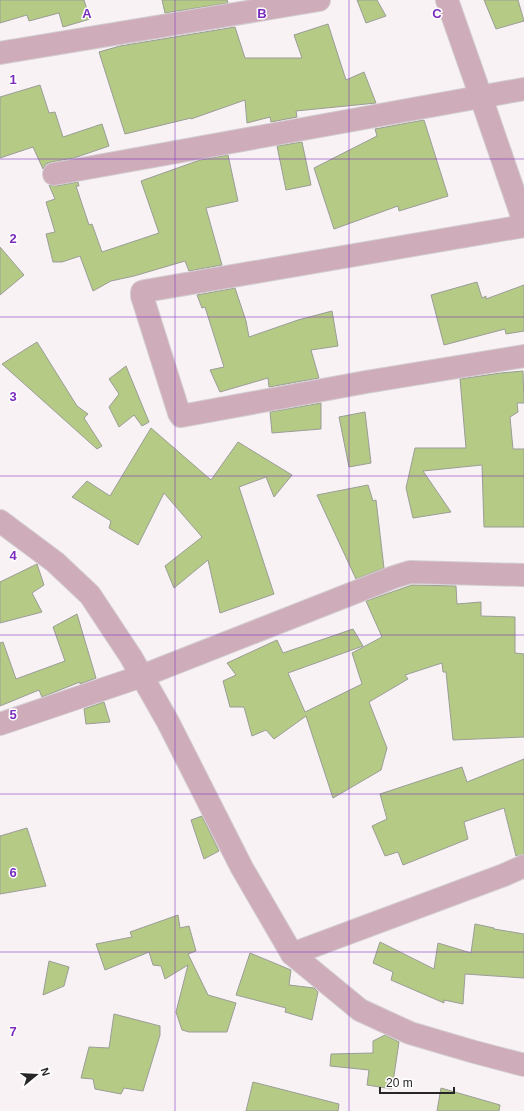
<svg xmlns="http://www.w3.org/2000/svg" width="524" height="1111" font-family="Helvetica,sans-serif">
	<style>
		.building { fill: #b4ca85; stroke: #9b9d97 }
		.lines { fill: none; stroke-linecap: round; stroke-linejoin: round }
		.minor-casing { stroke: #d3cdd0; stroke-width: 24 }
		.minor { stroke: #ceacba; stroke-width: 22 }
		.grid { fill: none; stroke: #7b2cbf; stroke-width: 1; stroke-opacity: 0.55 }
		.grid-label { font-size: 13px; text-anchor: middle; font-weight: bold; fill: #7b2cbf; stroke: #fff; stroke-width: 3; stroke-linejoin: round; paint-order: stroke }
	</style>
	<rect width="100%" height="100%" fill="#f9f2f5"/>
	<g class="building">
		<path d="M0,0H84L90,19L63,27L59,13L29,21L27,15L0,23Z"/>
		<path d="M162,0H227L228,3L165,13Z"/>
		<path d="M357,0H377L386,16L366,23Z"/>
		<path d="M484,0H518L524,21L496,29Z"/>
		<path d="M328,24L346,80L364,72L376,103L296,111L297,117L271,122L270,117L247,123L245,100L191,119V118L125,134L99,52L120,46L235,27L245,58H302L294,35Z"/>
		<path d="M40,85L49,113L55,112L63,137L102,124L109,146L74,158L51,162L46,164L43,169L33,147L0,158V97Z"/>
		<path d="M424,120L448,196L399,211L398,206L334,229L314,168L377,136L375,129Z"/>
		<path d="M302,142L311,185L286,190L277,146Z"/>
		<path d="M228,155L238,201L206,208L222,265L189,271L185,261L134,276L111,281L93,291L80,256L62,262H53L46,234L55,232L46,202L55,199L49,185L56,186L78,182L79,186H76L89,225L92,224L102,252L159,233L141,181L200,160Z"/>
		<path d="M0,247L24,275L0,295Z"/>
		<path d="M477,282L482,298L486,296V299L524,285V331L506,334L505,329L444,345L431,295Z"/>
		<path d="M235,288L246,321L249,337L298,320L332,311L338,346L311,350L319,378L269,387L268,378L220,392L210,370L224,367L205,307L202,308L197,295Z"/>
		<path d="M37,342L77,406L88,414L84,418L102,446L97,449L2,364Z"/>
		<path d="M126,366L149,422L142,426L134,415L119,427L109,407L119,394L109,379Z"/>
		<path d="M523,371L524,403H517L518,412L510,417L513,449H524V527H484L482,465L423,471L451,512L413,518L406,488L415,448H466L460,379L501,373Z"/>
		<path d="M321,403V429L272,433L270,412Z"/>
		<path d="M365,412L371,463L349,467L339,417Z"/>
		<path d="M151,428L211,480L238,442L292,475L274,497L266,477L239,487L274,594L220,613L208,560L174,588L165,566L202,537L164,493L138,545L109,528L111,521L72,497L87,481L110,496Z"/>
		<path d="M368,485L373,501L376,500L384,568L356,579L317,495Z"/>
		<path d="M37,564L44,585L32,593L42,612L0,623V582Z"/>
		<path d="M412,585L456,586L457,604L481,602V616L515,617V653L524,654V737L453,740L446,672H443L442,663L405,675L408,679L369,702L387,748L381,770L333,798L306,716L274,739L266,730L252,736L244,707H230L223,681L236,675L227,663L277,640L283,653L353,629L363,646L288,673L305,712L362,684L352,653L382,637L366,601Z"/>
		<path d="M77,614L96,678L80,684V682L42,697L39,690L0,706V643L3,642L16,679L65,661L53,627Z"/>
		<path d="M104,702L110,722L86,724L84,709Z"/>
		<path d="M524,759V854L516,856L504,808L464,822L468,839L403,865L398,852L385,856L372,826L387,819L380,794L462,767L467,782Z"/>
		<path d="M202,816L219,851L204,859L191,820Z"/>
		<path d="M27,828L46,886L0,894V836Z"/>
		<path d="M178,915L180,928L189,926L196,951L188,954L208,995L236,1003L227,1032H189L182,1030L176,1012L188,965L165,979L161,966L153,965L149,952L105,970L96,944L132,937L130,932Z"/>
		<path d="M475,924L494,928V929L524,934V978L465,974L463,1004L444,1000V1003L391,980L393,972L373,963L380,942L434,969L438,943L471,953Z"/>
		<path d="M250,953L291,970L289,985L314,988L318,992L312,1020L285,1012L286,1008L236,995Z"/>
		<path d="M49,961L69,967L64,986L43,995Z"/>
		<path d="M114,1014L160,1026V1035L143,1091L124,1088L121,1094L95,1089L93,1079L81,1078L89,1047L109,1048Z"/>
		<path d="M385,1035L399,1042L392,1089L367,1085L369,1070L330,1066L331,1054L373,1053V1041Z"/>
		<path d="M253,1082L339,1104L338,1111H246Z"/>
		<path d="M441,1088L500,1105L499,1111H437Z"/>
	</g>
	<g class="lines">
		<g class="minor-casing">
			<g id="minor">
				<path d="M447,0L481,97L524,222"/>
				<path d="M0,53L319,0"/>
				<path d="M54,174L524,89"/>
				<path d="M524,226L145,291L142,292V296L179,413L181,416L366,382L524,356"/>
				<path d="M0,521L55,562L90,595L131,657L168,722L242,868L292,954L360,1010L410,1033L471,1051L524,1065"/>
				<path d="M0,724L142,676L394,577L410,572L524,575"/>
				<path d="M292,954L504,875L524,866"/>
			</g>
		</g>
		<use href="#minor" class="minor"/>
	</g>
	<path class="grid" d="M175,0V1111M349,0V1111M0,159H524M0,317H524M0,476H524M0,635H524M0,794H524M0,952H524"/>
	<g class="grid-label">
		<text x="87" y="18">A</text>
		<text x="262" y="18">B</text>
		<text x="437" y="18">C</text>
		<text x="13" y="84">1</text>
		<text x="13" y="243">2</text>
		<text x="13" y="401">3</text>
		<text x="13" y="560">4</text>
		<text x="13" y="719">5</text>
		<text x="13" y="877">6</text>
		<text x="13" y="1036">7</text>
	</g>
	<g transform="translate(36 1075) rotate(72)" stroke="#ffffff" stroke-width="3" paint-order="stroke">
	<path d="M0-3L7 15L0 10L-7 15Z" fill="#282526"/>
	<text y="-6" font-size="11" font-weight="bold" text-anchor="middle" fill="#282526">N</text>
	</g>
	<path d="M380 1087v6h74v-6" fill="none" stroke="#282526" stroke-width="2"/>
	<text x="386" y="1087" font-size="12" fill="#282526" stroke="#ffffff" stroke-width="3" paint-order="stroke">20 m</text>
</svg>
